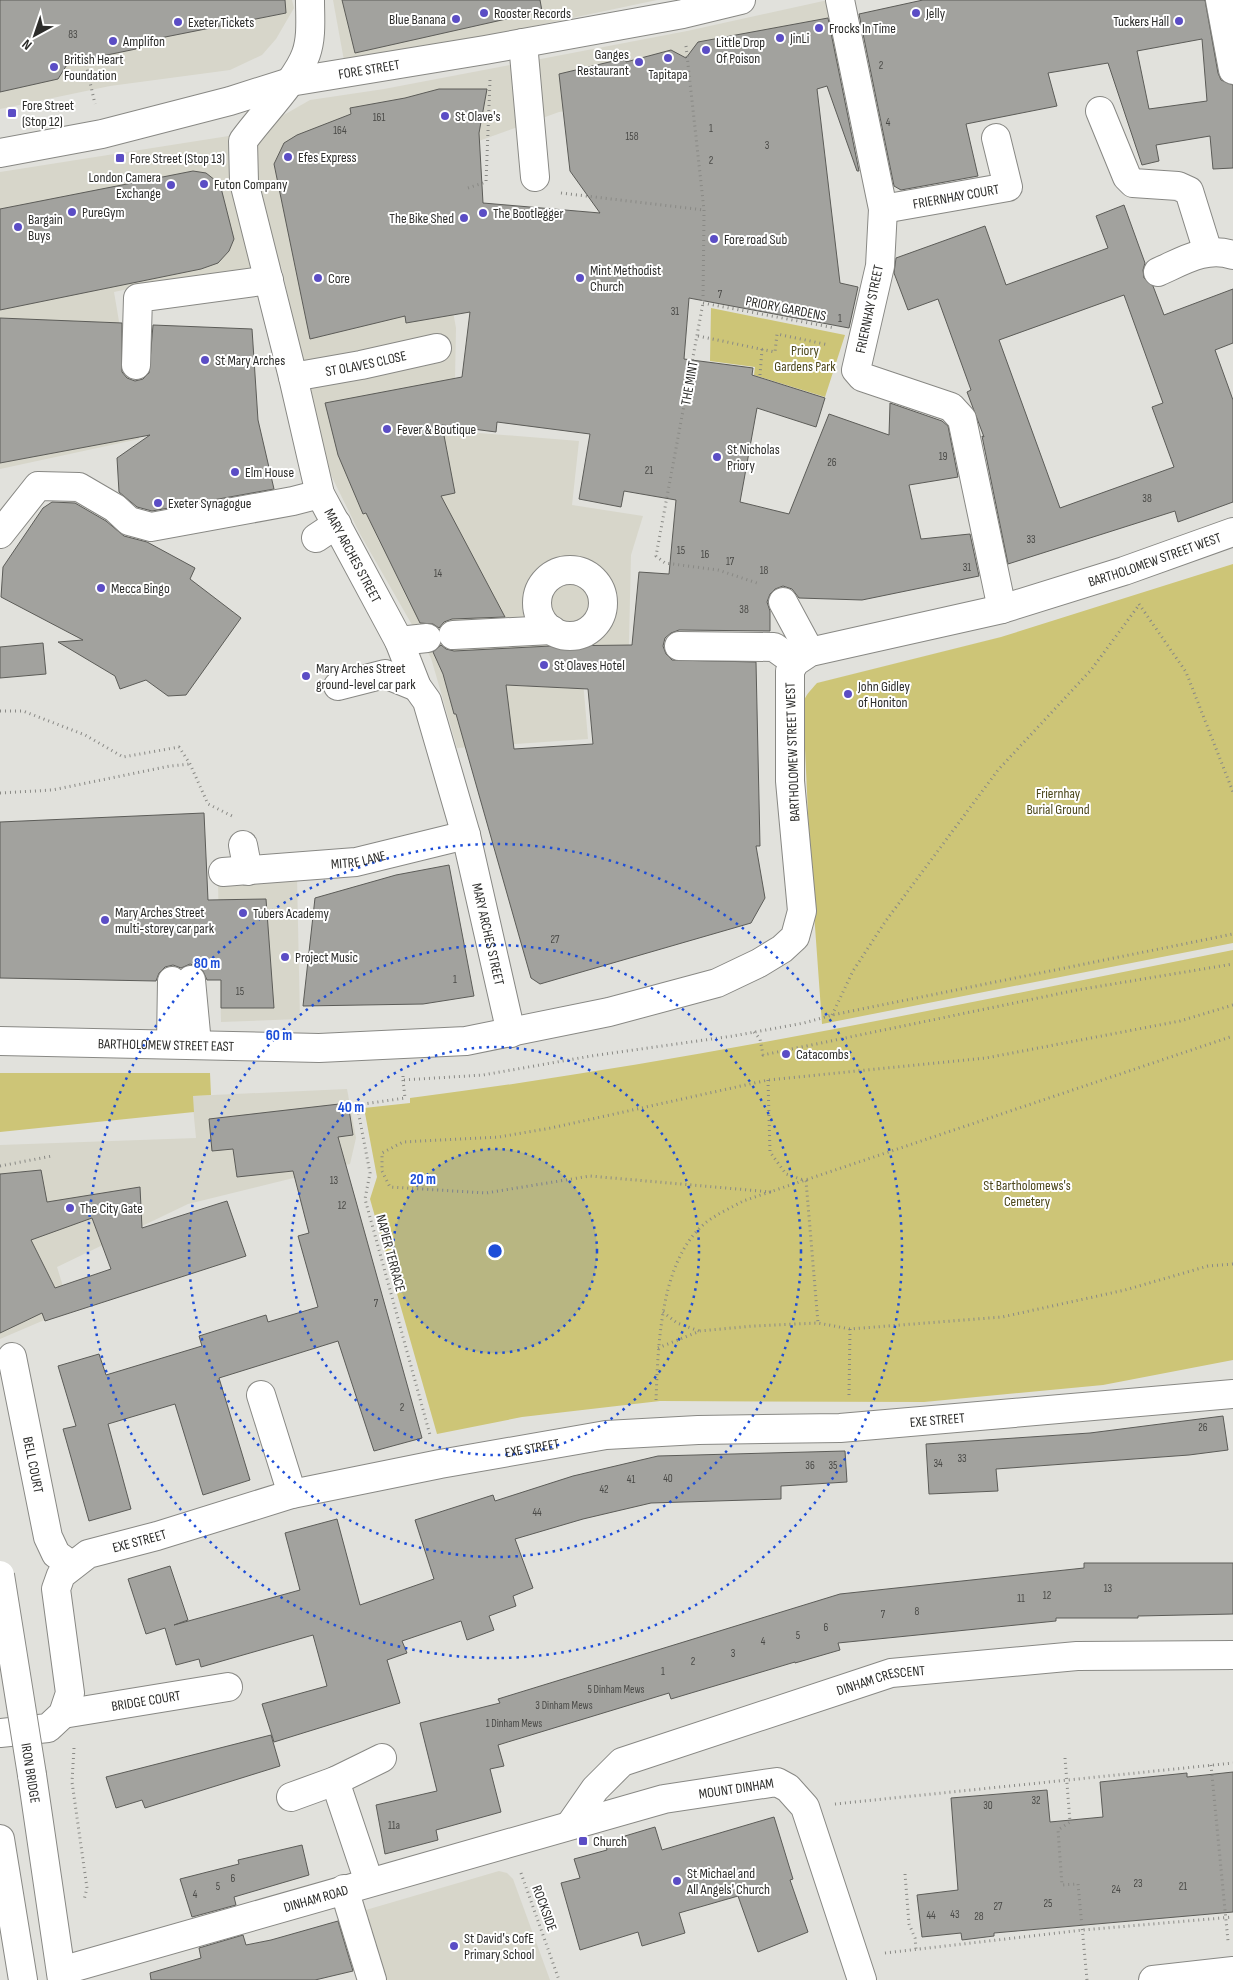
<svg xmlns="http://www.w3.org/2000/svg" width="1233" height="1980" font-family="'Sofia Sans Condensed',sans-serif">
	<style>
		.built { fill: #d7d6ca }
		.green { fill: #cdc577 }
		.building { fill: #a2a29e; stroke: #5c5c58; fill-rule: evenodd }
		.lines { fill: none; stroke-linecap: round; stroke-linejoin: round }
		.minor-casing { stroke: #888884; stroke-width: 30 }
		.path { stroke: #898985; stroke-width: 3; stroke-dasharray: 1 4; stroke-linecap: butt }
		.minor { stroke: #fff; stroke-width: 28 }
		.minor-bridge-casing { stroke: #888884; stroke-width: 30; stroke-linecap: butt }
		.minor-bridge { stroke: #fff; stroke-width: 28 }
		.ring { fill: none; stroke: #1d4ed8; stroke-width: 2.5; stroke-dasharray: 2.5 5 }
		.poi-dot { fill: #5b4dc5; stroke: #fff; stroke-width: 2 }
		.labels { text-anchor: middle; stroke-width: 4; stroke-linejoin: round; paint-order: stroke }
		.number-label { font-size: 11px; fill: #4a4a47 }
		.poi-label { font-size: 14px; fill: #2c2c2a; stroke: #fff; text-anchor: start }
		.street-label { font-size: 14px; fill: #2c2c2a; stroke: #fff }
		.park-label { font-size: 14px; fill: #4b461a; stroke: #fff }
		.centre { fill: #1d4ed8; stroke: #fff; stroke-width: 2.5 }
		.ring-label { font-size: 15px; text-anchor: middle; font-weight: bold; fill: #1d4ed8; stroke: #fff; stroke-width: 4; stroke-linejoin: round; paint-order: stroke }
	</style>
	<rect width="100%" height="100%" fill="#e1e1dc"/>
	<g class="built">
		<path d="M0,0H292L294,8L276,39L262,55L230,70L110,86L0,109Z"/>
		<path d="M333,0H657L345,66Z"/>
		<path d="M828,0L850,66L773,85L559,112L426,160L456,328L454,431L579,441L572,505L643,516L631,555L628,682L583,681L588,739L457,748L431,658L360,534L328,469L281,266L183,277L114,292L139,439L0,469V172L254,132L310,100L384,89L687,31Z"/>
		<path d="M297,877L300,1019L221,1022L218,882Z"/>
		<path d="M347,1089L356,1138L350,1164L188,1204L57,1267L70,1309L0,1339V1145L196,1138L192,1096Z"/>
		<path d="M499,1871L507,1873L513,1879L550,1980H380L359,1912Z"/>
	</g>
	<g class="green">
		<path d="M711,308L845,335L825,397L754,375L755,367L710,361Z"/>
		<path d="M1233,564V943L822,1024L810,857L803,705C804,696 811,690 817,683L1001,637Z"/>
		<path d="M1233,950V1360L1103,1385L924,1402L660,1401L522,1417L437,1434L370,1199L377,1177L364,1108L410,1103V1098C687,1063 960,1004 1233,950Z"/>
		<path d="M0,1073H210L211,1095L193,1096L194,1112L0,1132Z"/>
	</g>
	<g class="building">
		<path d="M0,0H285L286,13L135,43L136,49L68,63L58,79L0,92Z"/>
		<path d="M342,0H540L542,11L355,53Z"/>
		<path d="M923,0H1205L1218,73L1221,80L1233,85V168L1213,169L1210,136L1156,145L1159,161L1142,165L1108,63L1048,73L1057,106L966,124L978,176L901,190L894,186L859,14ZM1202,39L1207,101L1149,109L1137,51Z"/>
		<path d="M828,18L859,171H857L827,86L817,89L840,283L858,287L849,328L689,298L684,359L753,368L752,375L825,398L816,427L757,408L740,502L789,514L829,414L889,435L890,403L942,421L948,426L958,477L909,485L921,539L970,534L979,576L862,600L799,598L792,589L783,586L775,589L770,594L767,602L770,611V631L679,630L671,633L665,638L663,646L666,654L672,660L756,662L760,846H756L765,898L751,923L540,984L531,978L456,714H454L443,674L433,652L441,645L446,649L454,651L551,646L632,645L639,572L669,574L676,500L624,491L621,507L579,499L590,434L497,422L496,432L442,425L455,493L441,496L505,617L452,619L444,622L439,628L433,624L420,623L366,513L363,514L338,455L325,403L462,377L470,312L406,323L405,316L310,339L274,164L284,143L297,135L351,114L350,108L405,98L439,89H487L479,133L483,203L600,213L570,171L559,74L626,58V62L671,50L686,58L698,42ZM506,685L588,689L593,744L514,749Z"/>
		<path d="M193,171L206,173L220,184L234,239L229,251L218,263L201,269L0,310V209Z"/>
		<path d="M1124,205L1145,263L1143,270L1144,278L1153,286L1164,315L1233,289V343L1215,350L1233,400V502L1178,522L1175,511L1008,564L982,436L984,437L967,392L971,390L938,299L908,310L894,273L896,258L985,226L1006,285L1108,248L1096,216ZM1124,295L1163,403L1152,407L1174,467L1060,508L999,340Z"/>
		<path d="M0,318L122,323V372L127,378L135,381L143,379L149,373L153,325L252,329L258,420L274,489L152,511L137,507L119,492L117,458L150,435L0,463Z"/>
		<path d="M52,502L75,503L106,521L124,536L147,542L195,568L190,579L241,618L186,695L168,696L146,680L120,689L115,676L58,642L83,640L1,597L3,567L43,508Z"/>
		<path d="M43,643L46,674L0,678V647Z"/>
		<path d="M204,813L208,900L266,899L274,1008H221V980H207L203,971L197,966L190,964L181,968L173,965L165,967L159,973L156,981L0,978V822Z"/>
		<path d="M449,865L474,996L423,1004L303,1006L315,898L396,875Z"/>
		<path d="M348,1103L353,1135L338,1137L422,1438L374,1451L338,1341L219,1378L250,1480L203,1495L175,1404L108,1424L131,1509L89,1521L63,1429L76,1426L58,1366L99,1354L106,1375L202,1346L199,1336L266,1315L268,1322L318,1307L298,1236L309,1233L293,1171L237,1177L233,1149L212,1151L209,1119Z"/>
		<path d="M41,1170L47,1202L140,1187L142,1228L227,1201L246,1256L45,1321L42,1313L0,1333V1174ZM92,1218L111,1269L55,1288L31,1240Z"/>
		<path d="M1223,1416L1228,1450L1189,1455L996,1469L998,1491L929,1494L926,1444L1090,1433Z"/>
		<path d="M845,1451L847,1482L781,1486V1499L651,1503L583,1519L515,1539L533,1588L513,1596L516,1606L489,1616L494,1630L467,1640L461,1621L402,1641L407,1653L387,1660L400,1703L274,1742L262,1704L327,1686L313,1635L201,1667L199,1659L176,1665L165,1628L146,1634L128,1579L170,1566L188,1620L174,1625L300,1590L285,1533L337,1519L360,1605L434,1579L415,1520L493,1495L495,1501L573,1476L658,1456Z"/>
		<path d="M1084,1563H1233V1614L1138,1616V1618H1056V1621L838,1643L840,1650L795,1663V1662L671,1699L669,1693L498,1745L504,1766L490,1769L501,1812L436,1830L438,1840L385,1854L376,1805L437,1791L420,1723L500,1703L498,1699L840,1594L1084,1568Z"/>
		<path d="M271,1735L280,1766L145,1808L142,1800L116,1808L106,1777Z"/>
		<path d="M1233,1772V1912L994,1933V1936L962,1940L961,1933L922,1937L917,1895L958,1890L951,1798L1047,1790L1050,1822L1103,1817L1100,1782L1187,1773V1777Z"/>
		<path d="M774,1817L793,1879L790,1880L808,1932L758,1952L738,1896L679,1913L685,1933L642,1946L638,1932L580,1950L561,1883L580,1878L574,1859L607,1850L605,1842L655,1827L662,1850Z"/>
		<path d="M302,1845L309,1875L234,1897L236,1905L192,1917L180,1879L239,1864L238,1860Z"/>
		<path d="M338,1921L353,1971L315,1980H151L150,1973L201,1958L199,1948L243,1935L246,1945L271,1940Z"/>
	</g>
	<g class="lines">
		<g class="minor-casing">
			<g id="minor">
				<path id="s1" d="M310,0C310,18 312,37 306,54C297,80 260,117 243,141L244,182L293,377L320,494L399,641L417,687L427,701L466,835L511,1033"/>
				<path d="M840,0L883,209L880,266L856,370L862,377L951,407L962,419L1002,609"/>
				<path d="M1220,0L1233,70"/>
				<path d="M523,43L535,177"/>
				<path d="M1100,111L1127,177L1133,183L1178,186L1189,191L1208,252"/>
				<path id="s2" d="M0,153L102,134L230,101L290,82L485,50L683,14L741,0"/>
				<path id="s3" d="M883,209L1008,187L996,138"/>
				<path d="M1158,272C1183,261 1206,246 1233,255"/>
				<path d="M136,365L138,298L269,280"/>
				<path id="s4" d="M293,377L361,365L437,348"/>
				<path d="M0,534L38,486L79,487L115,508L129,521L151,527L293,501L320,494"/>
				<path d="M316,538L337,524"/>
				<circle cx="570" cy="603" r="33"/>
				<path d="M783,602L810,652"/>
				<path d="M453,635L552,630"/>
				<path d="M399,641L427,638"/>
				<path d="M679,646L774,647L795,662"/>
				<path d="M338,686L385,674L417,687"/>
				<path d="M243,845L248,871"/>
				<path id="s5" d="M223,872L356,862L466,835"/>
				<path d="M191,980L197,1044"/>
				<path id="s6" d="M0,1041L319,1048L466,1041L609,1012L717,983L759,963L782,949L795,937L802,911L790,781V671L795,662L810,652L1002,609L1124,571L1233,532"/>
				<path d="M171,1043L172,981"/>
				<path id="s7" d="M12,1357L48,1537L56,1554L71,1565"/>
				<path d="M261,1395L292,1494"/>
				<path id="s8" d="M63,1714L228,1687"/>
				<path id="s9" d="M0,1733L48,1728L63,1714L70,1693L56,1589L61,1575L88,1554L157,1536L292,1494L440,1464L606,1435L698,1430L840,1428L1233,1394"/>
				<path d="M32,1775L62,1980"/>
				<path d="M335,1781L369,1882"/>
				<path d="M291,1797L335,1781L382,1758"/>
				<path id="s10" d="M570,1825L595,1789L622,1762L891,1673L1077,1656L1233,1655"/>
				<path d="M0,1839L23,1980"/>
				<path d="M344,1889L372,1980"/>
				<path id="s11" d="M61,1971L664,1799L777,1782L788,1788L805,1807L862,1980"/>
				<path d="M1153,1980L1233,1971"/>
			</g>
		</g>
		<g class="path">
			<path d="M686,46L704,210L703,303L656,556L665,563L718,570L760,584"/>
			<path d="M85,60L95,104"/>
			<path d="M468,188L486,182L490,80"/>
			<path d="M561,193L704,210"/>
			<path d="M703,303L835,328"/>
			<path d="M698,336L775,352L777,334L829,345"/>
			<path d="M760,375L762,349"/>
			<path d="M1139,604L1186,672L1233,792"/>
			<path d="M0,711H23L85,735L123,757L179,747L190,764L208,804L232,816"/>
			<path d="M0,793L52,790L170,766L190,764"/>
			<path d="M832,1015L853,971L885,922L998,770L1091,670L1139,605"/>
			<path d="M754,1032L760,1039L763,1055L1077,990L1233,964"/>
			<path d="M403,1076V1080L483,1075L591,1056L733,1036L804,1023L832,1015L1233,934"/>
			<path d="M403,1080L405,1098L357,1105L370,1173L365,1199L430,1435"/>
			<path d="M768,1080L770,1152L786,1174L806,1181L818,1323"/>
			<path d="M0,1166L52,1156"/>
			<path d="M771,1192L590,1176L486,1193L390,1187L382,1171V1153L403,1142L499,1137L551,1128L768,1080L986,1058L1180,1021L1233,1005"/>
			<path d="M663,1312L677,1323L699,1331"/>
			<path d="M658,1348L700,1331L753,1326L818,1323L850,1329L1002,1317L1125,1290L1208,1266L1233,1264"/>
			<path d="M849,1395L850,1329"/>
			<path d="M656,1400C658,1347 660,1263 703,1225C714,1215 731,1208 743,1201L1233,1036"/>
			<path d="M74,1748L72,1782L87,1888L84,1900"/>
			<path d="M1065,1758L1070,1822L1058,1830L1062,1885L1078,1884L1087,1980"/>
			<path d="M1211,1765L1228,1941"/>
			<path d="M835,1804L1233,1763"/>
			<path d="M521,1873L559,1980"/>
			<path d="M905,1874L909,1924L915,1938L916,1949"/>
			<path d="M885,1953L1083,1930L1233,1917"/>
		</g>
		<use href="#minor" class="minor"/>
		<g class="minor-bridge-casing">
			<path id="minor-bridge" d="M0,1575L32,1775"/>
		</g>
		<use href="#minor-bridge" class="minor-bridge"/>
	</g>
	<circle cx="495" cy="1251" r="102" fill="#1d4ed8" fill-opacity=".12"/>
	<g class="ring">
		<circle cx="495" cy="1251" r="102"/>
		<circle cx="495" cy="1251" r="204"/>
		<circle cx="495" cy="1251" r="306"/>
		<circle cx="495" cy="1251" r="407"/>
	</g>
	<g class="poi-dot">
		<circle cx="484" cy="13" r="5"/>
		<circle cx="916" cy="13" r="5"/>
		<circle cx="456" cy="19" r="5"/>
		<circle cx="1179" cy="21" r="5"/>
		<circle cx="178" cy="22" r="5"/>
		<circle cx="819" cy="28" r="5"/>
		<circle cx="780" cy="38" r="5"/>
		<circle cx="113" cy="41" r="5"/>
		<circle cx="706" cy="50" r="5"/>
		<circle cx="668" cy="58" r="5"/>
		<circle cx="639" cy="62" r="5"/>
		<circle cx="54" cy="67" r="5"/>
		<rect x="7" y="108" width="10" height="10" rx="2.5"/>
		<circle cx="445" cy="116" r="5"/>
		<circle cx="288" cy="157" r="5"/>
		<rect x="115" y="153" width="10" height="10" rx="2.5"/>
		<circle cx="204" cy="184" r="5"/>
		<circle cx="171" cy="185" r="5"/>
		<circle cx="72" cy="212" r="5"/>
		<circle cx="483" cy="213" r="5"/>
		<circle cx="464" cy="218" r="5"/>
		<circle cx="18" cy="227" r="5"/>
		<circle cx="714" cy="239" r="5"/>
		<circle cx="318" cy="278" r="5"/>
		<circle cx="580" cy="278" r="5"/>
		<circle cx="205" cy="360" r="5"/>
		<circle cx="387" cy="429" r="5"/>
		<circle cx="717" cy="457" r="5"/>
		<circle cx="235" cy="472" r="5"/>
		<circle cx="158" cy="503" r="5"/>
		<circle cx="101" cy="588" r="5"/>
		<circle cx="544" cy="665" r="5"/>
		<circle cx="306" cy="676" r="5"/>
		<circle cx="848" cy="694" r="5"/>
		<circle cx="243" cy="913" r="5"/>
		<circle cx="105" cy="920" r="5"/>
		<circle cx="285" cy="957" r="5"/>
		<circle cx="786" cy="1054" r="5"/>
		<circle cx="70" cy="1208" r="5"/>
		<rect x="578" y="1836" width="10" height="10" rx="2.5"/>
		<circle cx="677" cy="1881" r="5"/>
		<circle cx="454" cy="1946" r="5"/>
	</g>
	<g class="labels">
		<g class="number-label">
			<text x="73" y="38">83</text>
			<text x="881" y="69">2</text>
			<text x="379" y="121">161</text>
			<text x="888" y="126">4</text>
			<text x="711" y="132">1</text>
			<text x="340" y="134">164</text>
			<text x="632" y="140">158</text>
			<text x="767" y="149">3</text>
			<text x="711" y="164">2</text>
			<text x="720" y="298">7</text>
			<text x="675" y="315">31</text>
			<text x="840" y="322">1</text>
			<text x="943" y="460">19</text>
			<text x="832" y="466">26</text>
			<text x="649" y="474">21</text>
			<text x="1147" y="502">38</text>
			<text x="1031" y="543">33</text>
			<text x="681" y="554">15</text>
			<text x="705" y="558">16</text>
			<text x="730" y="565">17</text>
			<text x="967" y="571">31</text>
			<text x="764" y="574">18</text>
			<text x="438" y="577">14</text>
			<text x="744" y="613">38</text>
			<text x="555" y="943">27</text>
			<text x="455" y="983">1</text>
			<text x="240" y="995">15</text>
			<text x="334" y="1184">13</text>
			<text x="342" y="1209">12</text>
			<text x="376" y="1307">7</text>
			<text x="402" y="1411">2</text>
			<text x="1203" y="1431">26</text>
			<text x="962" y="1462">33</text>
			<text x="938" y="1467">34</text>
			<text x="810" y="1469">36</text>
			<text x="833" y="1469">35</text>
			<text x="668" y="1482">40</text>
			<text x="631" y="1483">41</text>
			<text x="604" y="1493">42</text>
			<text x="537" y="1516">44</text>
			<text x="1108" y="1592">13</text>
			<text x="1047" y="1599">12</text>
			<text x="1021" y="1602">11</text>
			<text x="917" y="1615">8</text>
			<text x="883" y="1618">7</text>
			<text x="826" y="1631">6</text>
			<text x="798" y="1639">5</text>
			<text x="763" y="1645">4</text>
			<text x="733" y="1657">3</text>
			<text x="693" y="1665">2</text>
			<text x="663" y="1675">1</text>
			<text x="616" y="1693">5 Dinham Mews</text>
			<text x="564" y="1709">3 Dinham Mews</text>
			<text x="514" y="1727">1 Dinham Mews</text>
			<text x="1036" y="1804">32</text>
			<text x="988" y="1809">30</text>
			<text x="394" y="1829">11a</text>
			<text x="233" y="1882">6</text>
			<text x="1138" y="1887">23</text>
			<text x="218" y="1890">5</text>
			<text x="1183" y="1890">21</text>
			<text x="1116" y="1893">24</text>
			<text x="195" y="1898">4</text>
			<text x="1048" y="1907">25</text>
			<text x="998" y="1910">27</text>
			<text x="955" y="1918">43</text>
			<text x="931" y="1919">44</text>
			<text x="979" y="1920">28</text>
		</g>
		<g class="poi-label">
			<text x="494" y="18">Rooster Records</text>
			<text x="926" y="18">Jelly</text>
			<text x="446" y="24" text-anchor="end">Blue Banana</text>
			<text x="1169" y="26" text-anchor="end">Tuckers Hall</text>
			<text x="188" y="27">Exeter Tickets</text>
			<text x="829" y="33">Frocks In Time</text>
			<text x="790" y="43">JinLi</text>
			<text x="123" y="46">Amplifon</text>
			<text x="716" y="47">Little Drop<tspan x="716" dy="16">Of Poison</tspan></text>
			<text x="629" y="59" text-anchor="end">Ganges<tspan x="629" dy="16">Restaurant</tspan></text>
			<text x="64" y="64">British Heart<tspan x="64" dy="16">Foundation</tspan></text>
			<text x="668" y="79" text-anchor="middle">Tapitapa</text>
			<text x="22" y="110">Fore Street<tspan x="22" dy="16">(Stop 12)</tspan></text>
			<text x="455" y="121">St Olave's</text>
			<text x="298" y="162">Efes Express</text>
			<text x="130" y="163">Fore Street (Stop 13)</text>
			<text x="161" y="182" text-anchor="end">London Camera<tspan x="161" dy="16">Exchange</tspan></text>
			<text x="214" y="189">Futon Company</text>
			<text x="82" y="217">PureGym</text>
			<text x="493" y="218">The Bootlegger</text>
			<text x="454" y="223" text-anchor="end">The Bike Shed</text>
			<text x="28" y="224">Bargain<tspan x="28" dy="16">Buys</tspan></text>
			<text x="724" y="244">Fore road Sub</text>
			<text x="590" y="275">Mint Methodist<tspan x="590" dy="16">Church</tspan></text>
			<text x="328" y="283">Core</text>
			<text x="215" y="365">St Mary Arches</text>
			<text x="397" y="434">Fever &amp; Boutique</text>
			<text x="727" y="454">St Nicholas<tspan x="727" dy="16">Priory</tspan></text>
			<text x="245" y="477">Elm House</text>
			<text x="168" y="508">Exeter Synagogue</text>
			<text x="111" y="593">Mecca Bingo</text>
			<text x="554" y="670">St Olaves Hotel</text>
			<text x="316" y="673">Mary Arches Street<tspan x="316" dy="16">ground-level car park</tspan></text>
			<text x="858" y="691">John Gidley<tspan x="858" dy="16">of Honiton</tspan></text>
			<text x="115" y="917">Mary Arches Street<tspan x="115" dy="16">multi-storey car park</tspan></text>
			<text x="253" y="918">Tubers Academy</text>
			<text x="295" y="962">Project Music</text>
			<text x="796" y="1059">Catacombs</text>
			<text x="80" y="1213">The City Gate</text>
			<text x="593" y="1846">Church</text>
			<text x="687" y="1878">St Michael and<tspan x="687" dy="16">All Angels' Church</tspan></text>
			<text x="464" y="1943">St David's CofE<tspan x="464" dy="16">Primary School</tspan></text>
		</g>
		<g class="street-label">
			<text dy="5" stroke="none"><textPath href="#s2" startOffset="379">FORE STREET</textPath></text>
			<text dy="5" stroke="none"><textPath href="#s3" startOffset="74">FRIERNHAY COURT</textPath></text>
			<text transform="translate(786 308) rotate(11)" y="5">PRIORY GARDENS</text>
			<text transform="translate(869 309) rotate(-78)" y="5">FRIERNHAY STREET</text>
			<text dy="5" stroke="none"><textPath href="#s4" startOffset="74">ST OLAVES CLOSE</textPath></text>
			<text transform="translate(689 383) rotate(-80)" y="5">THE MINT</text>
			<text dy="5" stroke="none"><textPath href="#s1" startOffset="594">MARY ARCHES STREET</textPath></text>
			<text dy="5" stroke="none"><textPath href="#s6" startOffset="1468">BARTHOLOMEW STREET WEST</textPath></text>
			<text transform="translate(792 752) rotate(-92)" y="5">BARTHOLOMEW STREET WEST</text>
			<text dy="5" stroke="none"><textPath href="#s5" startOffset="136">MITRE LANE</textPath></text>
			<text dy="5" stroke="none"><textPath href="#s1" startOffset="999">MARY ARCHES STREET</textPath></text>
			<text dy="5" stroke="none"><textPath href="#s6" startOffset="166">BARTHOLOMEW STREET EAST</textPath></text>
			<text transform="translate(391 1253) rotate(75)" y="5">NAPIER TERRACE</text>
			<text dy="5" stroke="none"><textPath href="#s9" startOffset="1109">EXE STREET</textPath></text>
			<text dy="5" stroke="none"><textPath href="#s9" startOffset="702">EXE STREET</textPath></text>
			<text dy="5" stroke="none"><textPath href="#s7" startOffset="110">BELL COURT</textPath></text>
			<text dy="5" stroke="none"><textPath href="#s9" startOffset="298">EXE STREET</textPath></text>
			<text dy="5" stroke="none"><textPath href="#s10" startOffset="354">DINHAM CRESCENT</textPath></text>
			<text dy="5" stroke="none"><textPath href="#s8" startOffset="84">BRIDGE COURT</textPath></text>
			<text transform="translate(31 1773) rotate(81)" y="5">IRON BRIDGE</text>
			<text dy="5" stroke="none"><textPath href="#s11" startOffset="700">MOUNT DINHAM</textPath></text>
			<text dy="5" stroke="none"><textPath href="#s11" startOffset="265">DINHAM ROAD</textPath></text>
			<text transform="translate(545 1908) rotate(70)" y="5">ROCKSIDE</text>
		</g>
		<g class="park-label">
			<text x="805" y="355">Priory<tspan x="805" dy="16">Gardens Park</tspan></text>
			<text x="1058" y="798">Friernhay<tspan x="1058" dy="16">Burial Ground</tspan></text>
			<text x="1027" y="1190">St Bartholomews's<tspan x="1027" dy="16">Cemetery</tspan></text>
		</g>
	</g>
	<circle cx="495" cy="1251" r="8" class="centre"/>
	<g class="ring-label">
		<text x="207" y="968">80 m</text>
		<text x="279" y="1040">60 m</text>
		<text x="351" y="1112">40 m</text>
		<text x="423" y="1184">20 m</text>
	</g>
	<g transform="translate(35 35) rotate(220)" stroke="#ffffff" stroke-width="4" paint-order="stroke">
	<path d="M0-4L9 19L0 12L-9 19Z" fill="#2c2c2a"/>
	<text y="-8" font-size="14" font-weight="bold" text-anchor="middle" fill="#2c2c2a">N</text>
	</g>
</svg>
